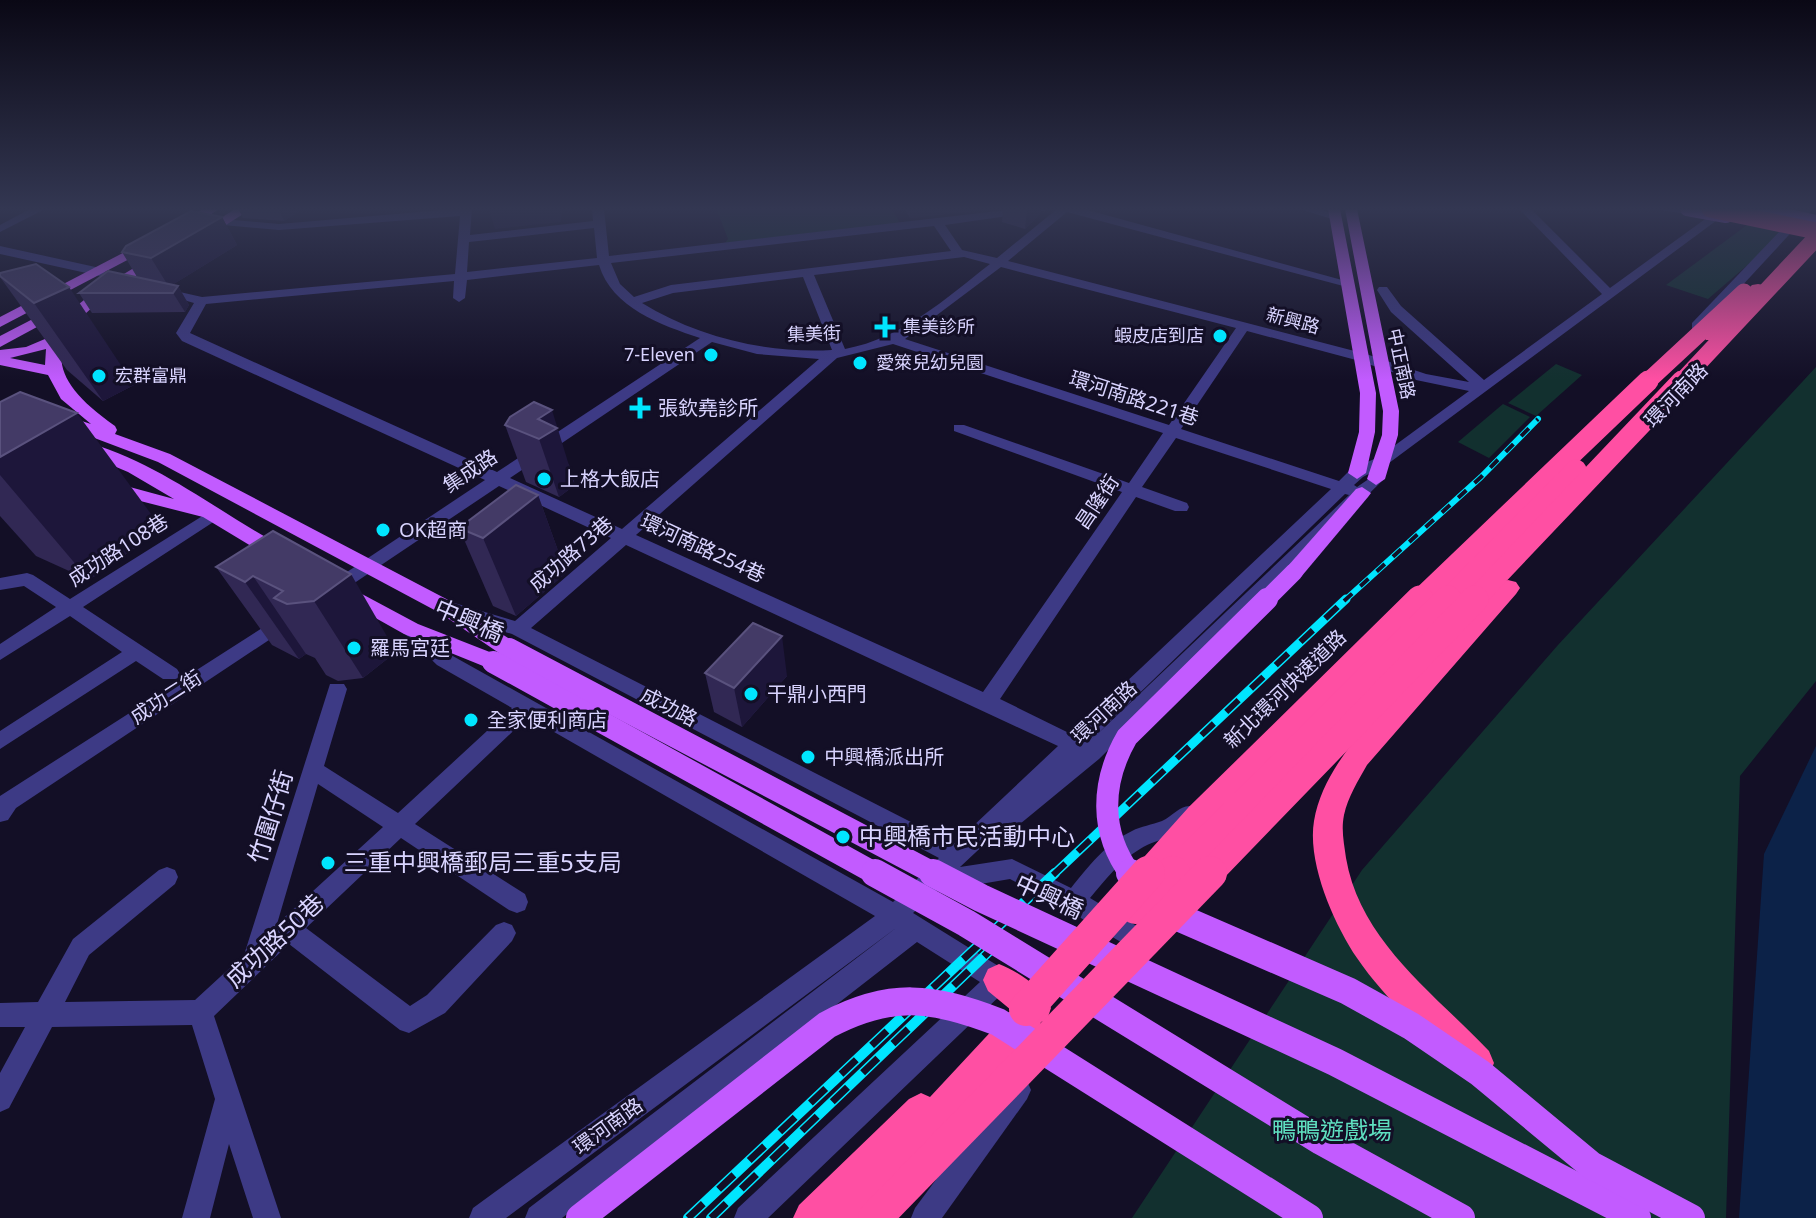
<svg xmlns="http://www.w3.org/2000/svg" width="1816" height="1218" font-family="'Noto Sans','Noto Sans TC',sans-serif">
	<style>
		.green { fill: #12302f }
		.water { fill: #0c2248 }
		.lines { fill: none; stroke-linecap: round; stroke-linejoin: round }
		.minor { fill: #3d3a85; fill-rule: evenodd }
		.major { fill: #c25bff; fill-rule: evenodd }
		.highway { fill: #ff4fa3; fill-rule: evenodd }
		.rail-far2-casing { stroke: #00e5ff; stroke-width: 6 }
		.rail-far1-casing { stroke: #00e5ff; stroke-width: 9 }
		.rail-casing { stroke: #00e5ff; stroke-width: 10 }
		.rail-far2 { stroke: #130f26; stroke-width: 4; stroke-dasharray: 11; stroke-linecap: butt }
		.rail-far1 { stroke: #130f26; stroke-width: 6; stroke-dasharray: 17; stroke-linecap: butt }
		.rail { stroke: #130f26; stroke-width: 7; stroke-dasharray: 21; stroke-linecap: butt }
		.major-bridge-far3 { stroke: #c25bff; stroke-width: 14 }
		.major-bridge-far2 { stroke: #c25bff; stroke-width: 18 }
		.major-bridge-far1 { stroke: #c25bff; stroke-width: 22 }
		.major-bridge { stroke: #c25bff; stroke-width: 28 }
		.highway-bridge-far3 { stroke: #ff4fa3; stroke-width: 17 }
		.highway-bridge-far2 { stroke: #ff4fa3; stroke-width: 21 }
		.highway-bridge-far1 { stroke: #ff4fa3; stroke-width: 27 }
		.highway-bridge { stroke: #ff4fa3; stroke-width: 34 }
		.wall { fill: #312854 }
		.shaded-wall { fill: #1d163a }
		.building { fill: #433a66; stroke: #5a527e; stroke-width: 2 }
		.poi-dot { fill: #00e5ff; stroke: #130f26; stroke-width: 3 }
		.labels { text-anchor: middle; stroke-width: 6; stroke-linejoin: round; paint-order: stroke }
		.far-street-label { font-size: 18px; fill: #d9d4ff; stroke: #130f26 }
		.far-poi-label { font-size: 18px; fill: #d9d4ff; stroke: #130f26; text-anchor: start }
		.street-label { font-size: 20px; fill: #d9d4ff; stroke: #130f26 }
		.poi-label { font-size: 20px; fill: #d9d4ff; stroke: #130f26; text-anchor: start }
		.near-street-label { font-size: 24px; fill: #d9d4ff; stroke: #130f26 }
		.near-poi-label { font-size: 24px; fill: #d9d4ff; stroke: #130f26; text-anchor: start }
		.near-park-label { font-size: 24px; fill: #5fe0c0; stroke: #130f26 }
	</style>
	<rect width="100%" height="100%" fill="#130f26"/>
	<g class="green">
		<path d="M892,209L900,223L725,243L728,239L717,210Z"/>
		<path d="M1747,225L1787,231L1708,299L1666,285Z"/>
		<path d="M1556,364L1582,375L1536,416L1508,403Z"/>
		<path d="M1816,367V681L1740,776L1726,1218H1132L1362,870L1558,645Z"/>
		<path d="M1503,404L1530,417L1489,458L1458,442Z"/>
	</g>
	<path class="water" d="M1816,746V1218H1739L1764,854Z"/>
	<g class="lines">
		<g class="minor">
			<path d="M30,209H45L0,232V225Z"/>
			<path d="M454,209H472L470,235L593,221L592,209H604L609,256L937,218L1016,209H1055L945,225L962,250L997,258L1057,209H1084L1353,283L1347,287L1067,212L1008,261L1366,354L1426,374L1469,382L1391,312L1377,290L1379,287H1387L1401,306L1484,380L1602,294L1519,209H1531L1610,288L1719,209H1732L1389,463L1363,477L1354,485L1357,487L1376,474L1384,479L1099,759L1003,838L995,841L990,839L960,867L1012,859L1071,888C1088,867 1106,843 1132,831C1141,826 1152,825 1162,821C1175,815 1181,802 1196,807L1199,814C1187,838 1160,836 1140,849C1120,861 1105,880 1090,898L1150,934L1154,942L1150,950L1142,953L1134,950L1066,909L1010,879L945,890L939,888L913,913L1008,972L1011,980L1008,988L768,1218H734L738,1208L980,982L917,942L562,1218H525L529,1208L896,928L506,1218H469L473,1208L875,916L528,717L415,824L525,894L528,902L525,910L517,913L509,910L401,838L306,928L410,1006L427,995L496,925L504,922L512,925L516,933L512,941L445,1013L409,1033L400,1030L289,944L214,1016L281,1218H253L229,1144L210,1218H182L215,1099L192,1025L52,1027L9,1108L0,1112V1073L25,1027H0V1003L38,1002L73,939L159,870L167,867L175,870L178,877L175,884L89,955L65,1002L195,1000L244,955L330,684H344L347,689L324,766L398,813L512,708L437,665L405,634L402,629L405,624H417L451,655L893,902L939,858L512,634L445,614L442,609L445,604L451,602L515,621L611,538L499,486L338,594H326L323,590L326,586L485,480L182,341L176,333L194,303L156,292L162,288L202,297L455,274L460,216L279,230L223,225L217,222L223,219L279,224ZM934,226L951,251L671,285L634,297L620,284L611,263ZM594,228L597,258L467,272L469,242ZM964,257L990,264C945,299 903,338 845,349L814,275ZM599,265C612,308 661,325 700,338L497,472L190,333L206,304L454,281L453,298L459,302L465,298L467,280ZM1001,267L1236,328L1169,425L905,339ZM803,277L832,350C768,354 697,337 642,303L673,293ZM1247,331L1356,360L1416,380L1469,391L1379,457L1351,469L1339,481L1181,429ZM712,342L757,354L819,359L622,529L510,478ZM893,344L1163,433L1129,483L964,425H954V431L1122,492L983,692L636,535L837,358ZM1176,438L1331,489L1071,734L1000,699L1136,497L1175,511H1187L1189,507L1187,503L1142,487ZM1345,494L1349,495L1089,742ZM626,545L1058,746L954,844L531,628ZM318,784L383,827L277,924Z"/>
			<path d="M1300,209H1320L1341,217L1335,220Z"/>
			<path d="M1655,209H1695L1711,214L1705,217Z"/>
			<path d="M1801,209H1813L1702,329H1692V323Z"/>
			<path d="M0,246L100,268L106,272L100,276L0,254Z"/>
			<path d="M212,510L220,515L218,519L83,607L177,669L180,674L177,679H163L136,661L0,749V731L122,652L70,616L0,660V644L56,607L24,586L0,590V578L27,573L33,575L70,599Z"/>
			<path d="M284,614L293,621L290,626L16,808L8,820L0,822V796Z"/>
			<path d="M1018,1077L1027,1081L1031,1090L1027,1099L942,1218H911L915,1208L1009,1081Z"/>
		</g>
		<g class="major">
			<path d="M203,209H219L187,230H177V224Z"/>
			<path d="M235,209H251L207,237L196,234Z"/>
			<path d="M1328,209H1340L1376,393L1375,432L1366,473L1357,479L1348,473L1359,432L1360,393Z"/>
			<path d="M1345,209H1357L1399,411L1398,435L1385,479L1376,485L1367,479L1382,435L1383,411Z"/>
			<path d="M142,243L154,246L0,327V317Z"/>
			<path d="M152,257L164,260C152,271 135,277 122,286C46,335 39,373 115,426L117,430L115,434L170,454L454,603L516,643L519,649L516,655H502L440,613L158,462L60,425L58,421L60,417L66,416L91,424L61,399L48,375L0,365V350L26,347L52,336L74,308L94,292ZM46,349L45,365L10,358Z"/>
			<path d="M56,307L63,311L61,314L0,347V336Z"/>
			<path d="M82,441C156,460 221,514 288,550L290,555L288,560H274L203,517L109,493L106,489L109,485L115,483L174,499L128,472L76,450L74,446L76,442Z"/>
			<path d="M1362,487L1371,493L1368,497L1301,577H1287L1284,572L1287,567L1356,489Z"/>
			<path d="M347,586L418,624L500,656L503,662L500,668L493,670L404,634L340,598L337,593Z"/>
		</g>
		<g class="highway">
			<path d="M1758,284L1764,285L1766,289L1764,293L1718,340H1706L1703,336L1706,332L1752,285Z"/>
			<path d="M1508,580L1516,582L1520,588L1516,594L1367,765C1358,781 1348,797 1344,815C1341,830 1344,843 1346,858C1360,941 1434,993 1489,1051L1494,1063L1489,1075L1477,1080L1465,1075C1429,1037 1387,1002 1357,958C1334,924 1307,863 1314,821C1324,763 1375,718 1413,677C1442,645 1471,614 1500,582Z"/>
			<path d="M999,964C1019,972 1043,988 1051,1008L1047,1020L1041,1022L1038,1030L870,1218H793L799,1205L909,1099L921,1093L930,1097L1011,1010L988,991L983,980L988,969Z"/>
		</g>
		<g class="rail-far2-casing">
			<path id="rail-far2" d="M1344,601L1481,477L1538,419"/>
		</g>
		<g class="rail-far1-casing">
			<path id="rail-far1" d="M1053,875L1346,599"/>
		</g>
		<g class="rail-casing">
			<g id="rail">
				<path d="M688,1218L1055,873"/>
				<path d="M711,1218L999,942"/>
			</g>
		</g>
		<use href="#rail-far2" class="rail-far2"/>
		<use href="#rail-far1" class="rail-far1"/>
		<use href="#rail" class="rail"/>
		<g class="major-bridge-far3">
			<path d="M1687,209L1726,216"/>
			<path d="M1759,209L1816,222"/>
		</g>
		<path class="major-bridge-far2" d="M1265,601L1294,572"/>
		<g class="major-bridge-far1">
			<path d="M509,649L937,875"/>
			<path d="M493,662L878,875"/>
			<path d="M1131,875C1099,832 1101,782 1127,737L1267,599"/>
		</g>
		<g class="major-bridge">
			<path d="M875,873L966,923L1321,1141L1461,1218"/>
			<path d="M933,873L981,898L1335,1062L1637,1218"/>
			<path d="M1130,873L1152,898L1180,918L1348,991L1411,1026L1480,1073L1591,1165L1691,1218"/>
			<path d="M580,1218L827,1025C891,991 932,997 998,1022L1309,1218"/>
		</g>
		<g class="highway-bridge-far3">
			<path d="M1710,209L1816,231"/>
			<path d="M1646,383L1744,292"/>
			<path d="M1680,383L1816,238"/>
		</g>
		<g class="highway-bridge-far2">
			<path d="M1418,601L1648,381"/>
			<path d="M1446,601L1576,470"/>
			<path d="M1473,601L1682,381"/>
		</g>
		<g class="highway-bridge-far1">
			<path d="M1146,875L1198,817L1420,599"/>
			<path d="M1171,875L1448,599"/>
			<path d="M1208,875L1475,599"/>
		</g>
		<g class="highway-bridge">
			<path d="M1136,907L1173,873"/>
			<path d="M1026,1009L1148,873"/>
			<path d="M875,1218L1210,873"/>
		</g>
	</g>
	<g class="wall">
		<path d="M239,210H301L284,221L243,218Z"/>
		<path d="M905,210H982L910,218Z"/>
		<path d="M1003,210H1041L1040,214L1025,229L1002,222Z"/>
		<path d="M222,217L237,245L172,285L178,286L189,305L185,312L92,313L79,293L137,277L122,252Z"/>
		<path d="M0,273L134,385L103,401L67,370L0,277Z"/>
		<path d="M0,402L162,529L89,580L36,556L0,516Z"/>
		<path d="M534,402L570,467L575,485L559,497L526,482L505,425Z"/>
		<path d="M538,495L566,573L516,616L493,606L459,528Z"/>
		<path d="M273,531L396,652L363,678L338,681L326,675L315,658L306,654L299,659L272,645L216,567Z"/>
		<path d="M705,673L787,676L742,727L714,712Z"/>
	</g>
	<g class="shaded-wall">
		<path d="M279,210H301L284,221Z"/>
		<path d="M489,210H562L561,222L495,229Z"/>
		<path d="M910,210H982L910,218Z"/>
		<path d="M1027,210H1041L1040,214L1025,229Z"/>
		<path d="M222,217L237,245L169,287L151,258Z"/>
		<path d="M178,286L189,305L185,312L173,293Z"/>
		<path d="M69,287L134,385L103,401L34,303Z"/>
		<path d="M552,410L575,485L559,497L539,439L538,419Z"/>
		<path d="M77,413L162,529L89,580L0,475V457Z"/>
		<path d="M538,495L566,573L516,616L483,538Z"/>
		<path d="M351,574L396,652L363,678L314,601Z"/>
		<path d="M253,576L306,654L299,659L245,582Z"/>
		<path d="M782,636L787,676L742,727L734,688Z"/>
	</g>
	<g class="building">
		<path d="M191,211L222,217L151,258L122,252L126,246Z"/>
		<path d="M36,264L69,287L34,303L0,276V273Z"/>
		<path d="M108,271L178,286L173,293H79Z"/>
		<path d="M20,392L77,413L0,457V402Z"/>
		<path d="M534,402L552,410L538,419L557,428L539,439L505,425L510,417Z"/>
		<path d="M516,485L538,495L483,538L459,528Z"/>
		<path d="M273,531L351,574L314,601L287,604L274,598L283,591L253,576L245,582L216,567Z"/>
		<path d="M753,623L782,636L734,688L705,673Z"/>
	</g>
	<linearGradient id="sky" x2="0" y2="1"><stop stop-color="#0a0815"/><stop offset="0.55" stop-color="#333752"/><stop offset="1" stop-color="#333752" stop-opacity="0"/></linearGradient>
	<rect width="1816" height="380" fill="url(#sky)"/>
	<g class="poi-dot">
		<path d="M881 315h8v8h8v8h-8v8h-8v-8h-8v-8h8z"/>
		<circle cx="1220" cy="336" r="8"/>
		<circle cx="711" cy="355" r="8"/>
		<circle cx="860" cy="363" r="8"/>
		<circle cx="99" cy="376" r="8"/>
		<path d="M636 396h8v8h8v8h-8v8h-8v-8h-8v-8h8z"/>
		<circle cx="544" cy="479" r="8"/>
		<circle cx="383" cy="530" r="8"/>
		<circle cx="354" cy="648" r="8"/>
		<circle cx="751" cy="694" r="8"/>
		<circle cx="471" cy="720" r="8"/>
		<circle cx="808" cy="757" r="8"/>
		<circle cx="843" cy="837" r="8"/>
		<circle cx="328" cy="863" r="8"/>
	</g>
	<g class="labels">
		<g class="far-street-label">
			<text transform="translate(1293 321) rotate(15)" y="6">新興路</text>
			<text transform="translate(814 334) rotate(-2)" y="6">集美街</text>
			<text transform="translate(1401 364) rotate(78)" y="6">中正南路</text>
		</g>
		<g class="far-poi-label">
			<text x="903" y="333">集美診所</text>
			<text x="1204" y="342" text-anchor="end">蝦皮店到店</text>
			<text x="695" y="361" text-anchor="end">7-Eleven</text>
			<text x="876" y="369">愛箂兒幼兒園</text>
			<text x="115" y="382">宏群富鼎</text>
		</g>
		<g class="street-label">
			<text transform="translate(1676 395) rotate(-46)" y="7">環河南路</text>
			<text transform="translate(1134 398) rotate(18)" y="7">環河南路221巷</text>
			<text transform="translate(470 471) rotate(-34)" y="7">集成路</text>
			<text transform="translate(1097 502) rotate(-56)" y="7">昌隆街</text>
			<text transform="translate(703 548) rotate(25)" y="7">環河南路254巷</text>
			<text transform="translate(118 550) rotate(-33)" y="7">成功路108巷</text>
			<text transform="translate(571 554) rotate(-41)" y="7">成功路73巷</text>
			<text transform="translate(1285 689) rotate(-44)" y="7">新北環河快速道路</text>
			<text transform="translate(166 697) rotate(-33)" y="7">成功二街</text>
			<text transform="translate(669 707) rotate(27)" y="7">成功路</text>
			<text transform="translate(1104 712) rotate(-43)" y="7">環河南路</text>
			<text transform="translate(608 1126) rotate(-36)" y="7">環河南路</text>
		</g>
		<g class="poi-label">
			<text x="658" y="415">張欽堯診所</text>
			<text x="560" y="486">上格大飯店</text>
			<text x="399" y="537">OK超商</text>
			<text x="370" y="655">羅馬宮廷</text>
			<text x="767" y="701">干鼎小西門</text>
			<text x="487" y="727">全家便利商店</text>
			<text x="824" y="764">中興橋派出所</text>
		</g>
		<g class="near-street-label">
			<text transform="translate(469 621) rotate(23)" y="8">中興橋</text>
			<text transform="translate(271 817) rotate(-73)" y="8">竹圍仔街</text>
			<text transform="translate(1049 897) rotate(25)" y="8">中興橋</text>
			<text transform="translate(275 941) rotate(-43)" y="8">成功路50巷</text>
		</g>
		<g class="near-poi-label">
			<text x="859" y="845">中興橋市民活動中心</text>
			<text x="344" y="871">三重中興橋郵局三重5支局</text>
		</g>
		<g class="near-park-label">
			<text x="1332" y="1139">鴨鴨遊戲場</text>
		</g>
	</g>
</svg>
